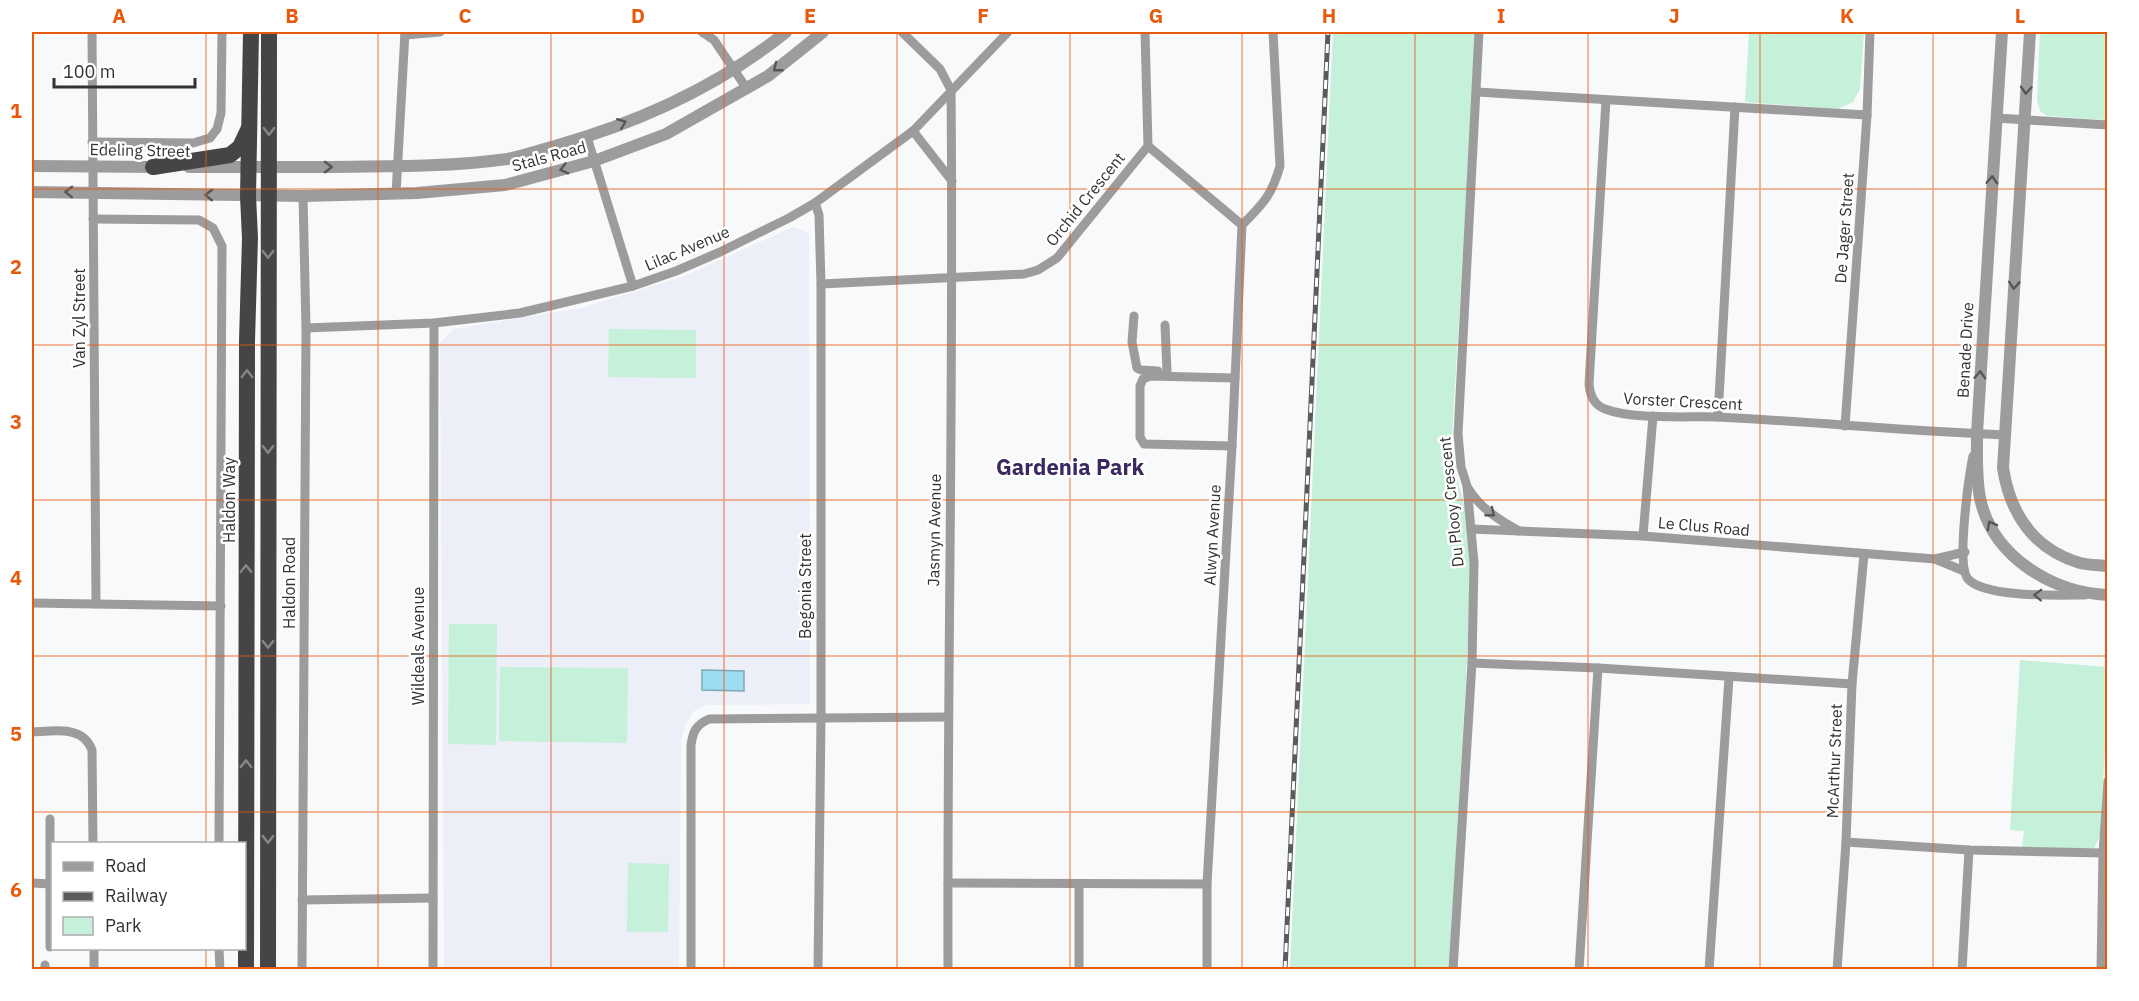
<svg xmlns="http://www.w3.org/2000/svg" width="2139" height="1001" font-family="'IBM Plex Sans',sans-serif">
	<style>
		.built { fill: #eceef8 }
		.green { fill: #c5f0d9 }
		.water { fill: #9edcf1; stroke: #7ea9b8; stroke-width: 1.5 }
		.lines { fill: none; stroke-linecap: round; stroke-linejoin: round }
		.minor { stroke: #9d9c9c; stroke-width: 9 }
		.tertiary { stroke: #9d9c9c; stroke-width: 12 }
		.trunk { stroke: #464446; stroke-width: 16 }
		.rail-casing { stroke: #5b5b5c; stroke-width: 5 }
		.rail { stroke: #fff; stroke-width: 3; stroke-dasharray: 9; stroke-linecap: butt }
		.oneway { stroke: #575758 }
		.oneway2 { stroke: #878587 }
		.grid { fill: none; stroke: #e8590c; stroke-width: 1.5; stroke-opacity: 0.55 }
		.labels { text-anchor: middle; stroke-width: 5; stroke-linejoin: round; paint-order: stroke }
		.street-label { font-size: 16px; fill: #323233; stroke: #fff }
		.district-label { font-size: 22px; font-weight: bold; fill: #3b2762; stroke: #fff }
		.neatline { fill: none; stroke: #e8590c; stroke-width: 2 }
		.grid-label { font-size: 20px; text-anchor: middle; font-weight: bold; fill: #e8590c }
	</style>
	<rect width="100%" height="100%" fill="#f8f9fb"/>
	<path class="built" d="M793,227L809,233L810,704L707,705L694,711L686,724L681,740L679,969H444L440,343L453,329L582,308L682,277Z"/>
	<g class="green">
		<path d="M1333,32H1476L1452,437L1456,473L1472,536L1473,558L1449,969L1290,970Z"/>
		<path d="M1749,32H1864L1860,89L1853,102L1838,109L1745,102Z"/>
		<path d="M2040,32H2107V120L2047,116L2040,111L2037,100Z"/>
		<path d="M609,329L696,330V378L608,377Z"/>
		<path d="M449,624H497L496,745L448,744Z"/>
		<path d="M2020,660L2107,667V712L2100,836L2094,848H2022L2024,831L2010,830Z"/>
		<path d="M500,667L628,668L627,743L499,741Z"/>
		<path d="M628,863L669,864L668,932H627Z"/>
	</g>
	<path class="water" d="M702,670L744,671V691L702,690Z"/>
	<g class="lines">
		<g class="minor">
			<path d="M92,32L96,604"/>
			<path d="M702,32L714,40L747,89"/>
			<path d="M902,32L940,69L951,90C954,383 947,676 948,970"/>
			<path d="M405,35L440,32"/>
			<path d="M1477,92L1867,115"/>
			<path d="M1606,100L1589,384C1590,396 1594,405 1605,409C1633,420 1687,416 1718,417C1814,422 1909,431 2005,435"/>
			<path d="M1996,118L2108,125"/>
			<path d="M913,131L952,181"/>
			<path d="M587,137L633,286"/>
			<path d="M92,142L193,143L210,138L217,129L221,113L222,32"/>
			<path d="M1148,146L1242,225"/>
			<path d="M396,194L405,32"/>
			<path d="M815,203L819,215L821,284V718L818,970"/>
			<path d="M93,219L199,220L213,228L222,246L219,844"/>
			<path d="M1242,225C1263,204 1272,195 1280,166L1273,32"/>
			<path d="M821,284L1024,274L1038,270L1057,258L1148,146L1145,32"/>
			<path d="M1134,316L1132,342L1137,368L1141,370L1158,371"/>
			<path d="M1165,325L1167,372"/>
			<path d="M306,328L434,323L520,313L633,286L676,271L720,252L789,218L815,203L913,131L1008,32"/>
			<path d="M1718,417L1735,107"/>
			<path d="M1845,426L1867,115L1870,32"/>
			<path d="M1232,446L1144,444L1140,437V386L1143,379L1150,376L1235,378"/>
			<path d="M1973,456C1969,476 1956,565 1968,579C1985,598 2059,595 2085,595"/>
			<path d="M1468,488C1480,508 1499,520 1519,531"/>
			<path d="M1471,529L1643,536L1935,559L1965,552"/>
			<path d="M1643,536L1653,416"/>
			<path d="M1935,559L1964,571"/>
			<path d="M32,603L221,606"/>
			<path d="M1472,663L1598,668L1852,684"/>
			<path d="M32,732C54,731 83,725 92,750L93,844"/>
			<path d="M1846,842L1969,850L2103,853"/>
			<path d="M32,883L52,884"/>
			<path d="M948,883L1207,884"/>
			<path d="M302,900L433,898"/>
			<path d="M50,947V819"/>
			<path d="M94,948V970"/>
			<path d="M219,948L220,970"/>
			<path d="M45,970V965"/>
			<path d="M302,970L306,328L303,196"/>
			<path d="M433,970L434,323"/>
			<path d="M691,970V745C693,731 696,725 709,719L947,717"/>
			<path d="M1079,970V884"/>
			<path d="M1207,970V884L1232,446L1242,225"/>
			<path d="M1453,970L1472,663L1474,563L1467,486L1461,467L1458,434L1479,32"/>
			<path d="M1579,970L1598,668"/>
			<path d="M1709,970L1729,678"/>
			<path d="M1837,970L1846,842L1852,684L1864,554"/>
			<path d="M1962,970L1969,850"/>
			<path d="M2101,970L2103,853L2108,781"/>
		</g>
		<g class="tertiary">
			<path d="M2002,32L1977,433C1977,454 1976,478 1980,498C1992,556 2052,593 2108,595"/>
			<path d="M2030,32L2003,468C2010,513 2033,549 2080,563C2088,565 2098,565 2108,566"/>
			<path d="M32,166L159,167"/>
			<path d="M189,167C230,167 270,167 311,167C377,166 442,168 507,159C523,156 539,150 555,146C637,123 719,86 786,32"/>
			<path d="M32,192L303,196L417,193L505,185L594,161L666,134L768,76L823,32"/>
		</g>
		<g class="trunk">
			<path d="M153,167L230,155L240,147L248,130"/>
			<path d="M246,970L247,341L250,238L248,196L251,32"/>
			<path d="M268,970L269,32"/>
		</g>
		<g class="rail-casing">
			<path id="rail" d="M1285,970L1328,32"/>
		</g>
		<use href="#rail" class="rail"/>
	</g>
	<defs><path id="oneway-chevron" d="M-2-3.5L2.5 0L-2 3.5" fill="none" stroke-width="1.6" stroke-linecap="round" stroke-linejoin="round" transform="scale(1.5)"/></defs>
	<g class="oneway">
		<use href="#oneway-chevron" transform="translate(777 68) rotate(142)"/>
		<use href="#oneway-chevron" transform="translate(2026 90) rotate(94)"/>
		<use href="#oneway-chevron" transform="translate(622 123) rotate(-22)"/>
		<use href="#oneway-chevron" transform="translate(328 167)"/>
		<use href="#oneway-chevron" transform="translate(564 169) rotate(165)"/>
		<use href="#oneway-chevron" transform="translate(1992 180) rotate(-87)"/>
		<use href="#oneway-chevron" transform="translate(69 192) rotate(-179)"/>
		<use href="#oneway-chevron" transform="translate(209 195) rotate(-179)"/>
		<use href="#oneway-chevron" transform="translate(2014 285) rotate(94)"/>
		<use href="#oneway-chevron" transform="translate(1980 375) rotate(-87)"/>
		<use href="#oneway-chevron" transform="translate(1491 513) rotate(38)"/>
		<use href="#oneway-chevron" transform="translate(1991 525) rotate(-118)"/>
		<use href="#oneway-chevron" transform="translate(2038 595) rotate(-178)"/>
	</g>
	<g class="oneway2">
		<use href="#oneway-chevron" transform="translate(269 131) rotate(90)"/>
		<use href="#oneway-chevron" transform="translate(268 254) rotate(90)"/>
		<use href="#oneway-chevron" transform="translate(247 374) rotate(-90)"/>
		<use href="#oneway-chevron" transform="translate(268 449) rotate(90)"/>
		<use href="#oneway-chevron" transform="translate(246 569) rotate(-90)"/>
		<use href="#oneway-chevron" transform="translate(268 644) rotate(90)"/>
		<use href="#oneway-chevron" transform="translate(246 764) rotate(-90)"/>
		<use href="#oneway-chevron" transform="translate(268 839) rotate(90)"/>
	</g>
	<path class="grid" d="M206,32V844M378,32V970M551,32V970M724,32V970M897,32V970M1070,32V970M1242,32V970M1415,32V970M1588,32V970M1760,32V970M1933,32V970M32,189H2108M32,345H2108M32,500H2108M32,656H2108M32,812H2108M206,948V970"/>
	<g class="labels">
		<g class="street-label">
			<text transform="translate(140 150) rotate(1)" y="6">Edeling Street</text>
			<text transform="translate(549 156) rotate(-15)" y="6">Stals Road</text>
			<text transform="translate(1085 199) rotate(-51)" y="6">Orchid Crescent</text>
			<text transform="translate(1844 228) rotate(-86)" y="6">De Jager Street</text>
			<text transform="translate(687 248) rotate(-23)" y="6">Lilac Avenue</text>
			<text transform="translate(79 318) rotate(-90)" y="6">Van Zyl Street</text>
			<text transform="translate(1965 350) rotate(-87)" y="6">Benade Drive</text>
			<text transform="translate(1683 401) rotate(3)" y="6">Vorster Crescent</text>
			<text transform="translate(229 500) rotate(-90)" y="6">Haldon Way</text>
			<text transform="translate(1451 502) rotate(-96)" y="6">Du Plooy Crescent</text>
			<text transform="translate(1704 526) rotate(5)" y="6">Le Clus Road</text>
			<text transform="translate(934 530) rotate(-89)" y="6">Jasmyn Avenue</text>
			<text transform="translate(1212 535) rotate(-87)" y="6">Alwyn Avenue</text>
			<text transform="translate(289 583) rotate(-90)" y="6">Haldon Road</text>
			<text transform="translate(805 586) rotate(-90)" y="6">Begonia Street</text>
			<text transform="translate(418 646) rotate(-90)" y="6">Wildeals Avenue</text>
			<text transform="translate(1834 761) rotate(-88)" y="6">McArthur Street</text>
		</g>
		<g class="district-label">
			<text x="1070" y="475">Gardenia Park</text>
		</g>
	</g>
	<rect width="2139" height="1001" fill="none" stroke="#ffffff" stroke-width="66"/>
	<rect x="51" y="842" width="195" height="108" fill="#ffffff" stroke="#adadad" stroke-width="1.5"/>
	<rect x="63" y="862" width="30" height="9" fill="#9d9c9c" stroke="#adadad" stroke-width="1.5"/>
	<text x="105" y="872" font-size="18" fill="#323233">Road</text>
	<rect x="63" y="892" width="30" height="9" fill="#5b5b5c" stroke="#adadad" stroke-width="1.5"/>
	<text x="105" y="902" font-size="18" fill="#323233">Railway</text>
	<rect x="63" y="917" width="30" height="18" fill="#c5f0d9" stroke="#adadad" stroke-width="1.5"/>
	<text x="105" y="932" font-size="18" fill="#323233">Park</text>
	<path d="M54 78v9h141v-9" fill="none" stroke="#323233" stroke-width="3"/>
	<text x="63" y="78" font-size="18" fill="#323233" stroke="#ffffff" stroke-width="4.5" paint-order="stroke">100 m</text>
	<rect x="33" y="33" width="2073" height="935" class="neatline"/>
	<g class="grid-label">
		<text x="119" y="23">A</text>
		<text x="292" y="23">B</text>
		<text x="465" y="23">C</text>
		<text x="638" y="23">D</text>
		<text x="810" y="23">E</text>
		<text x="983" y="23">F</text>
		<text x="1156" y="23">G</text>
		<text x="1329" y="23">H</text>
		<text x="1501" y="23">I</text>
		<text x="1674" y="23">J</text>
		<text x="1847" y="23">K</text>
		<text x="2020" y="23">L</text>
		<text x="16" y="118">1</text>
		<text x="16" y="274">2</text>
		<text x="16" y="429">3</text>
		<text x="16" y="585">4</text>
		<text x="16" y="741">5</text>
		<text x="16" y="897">6</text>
	</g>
</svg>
